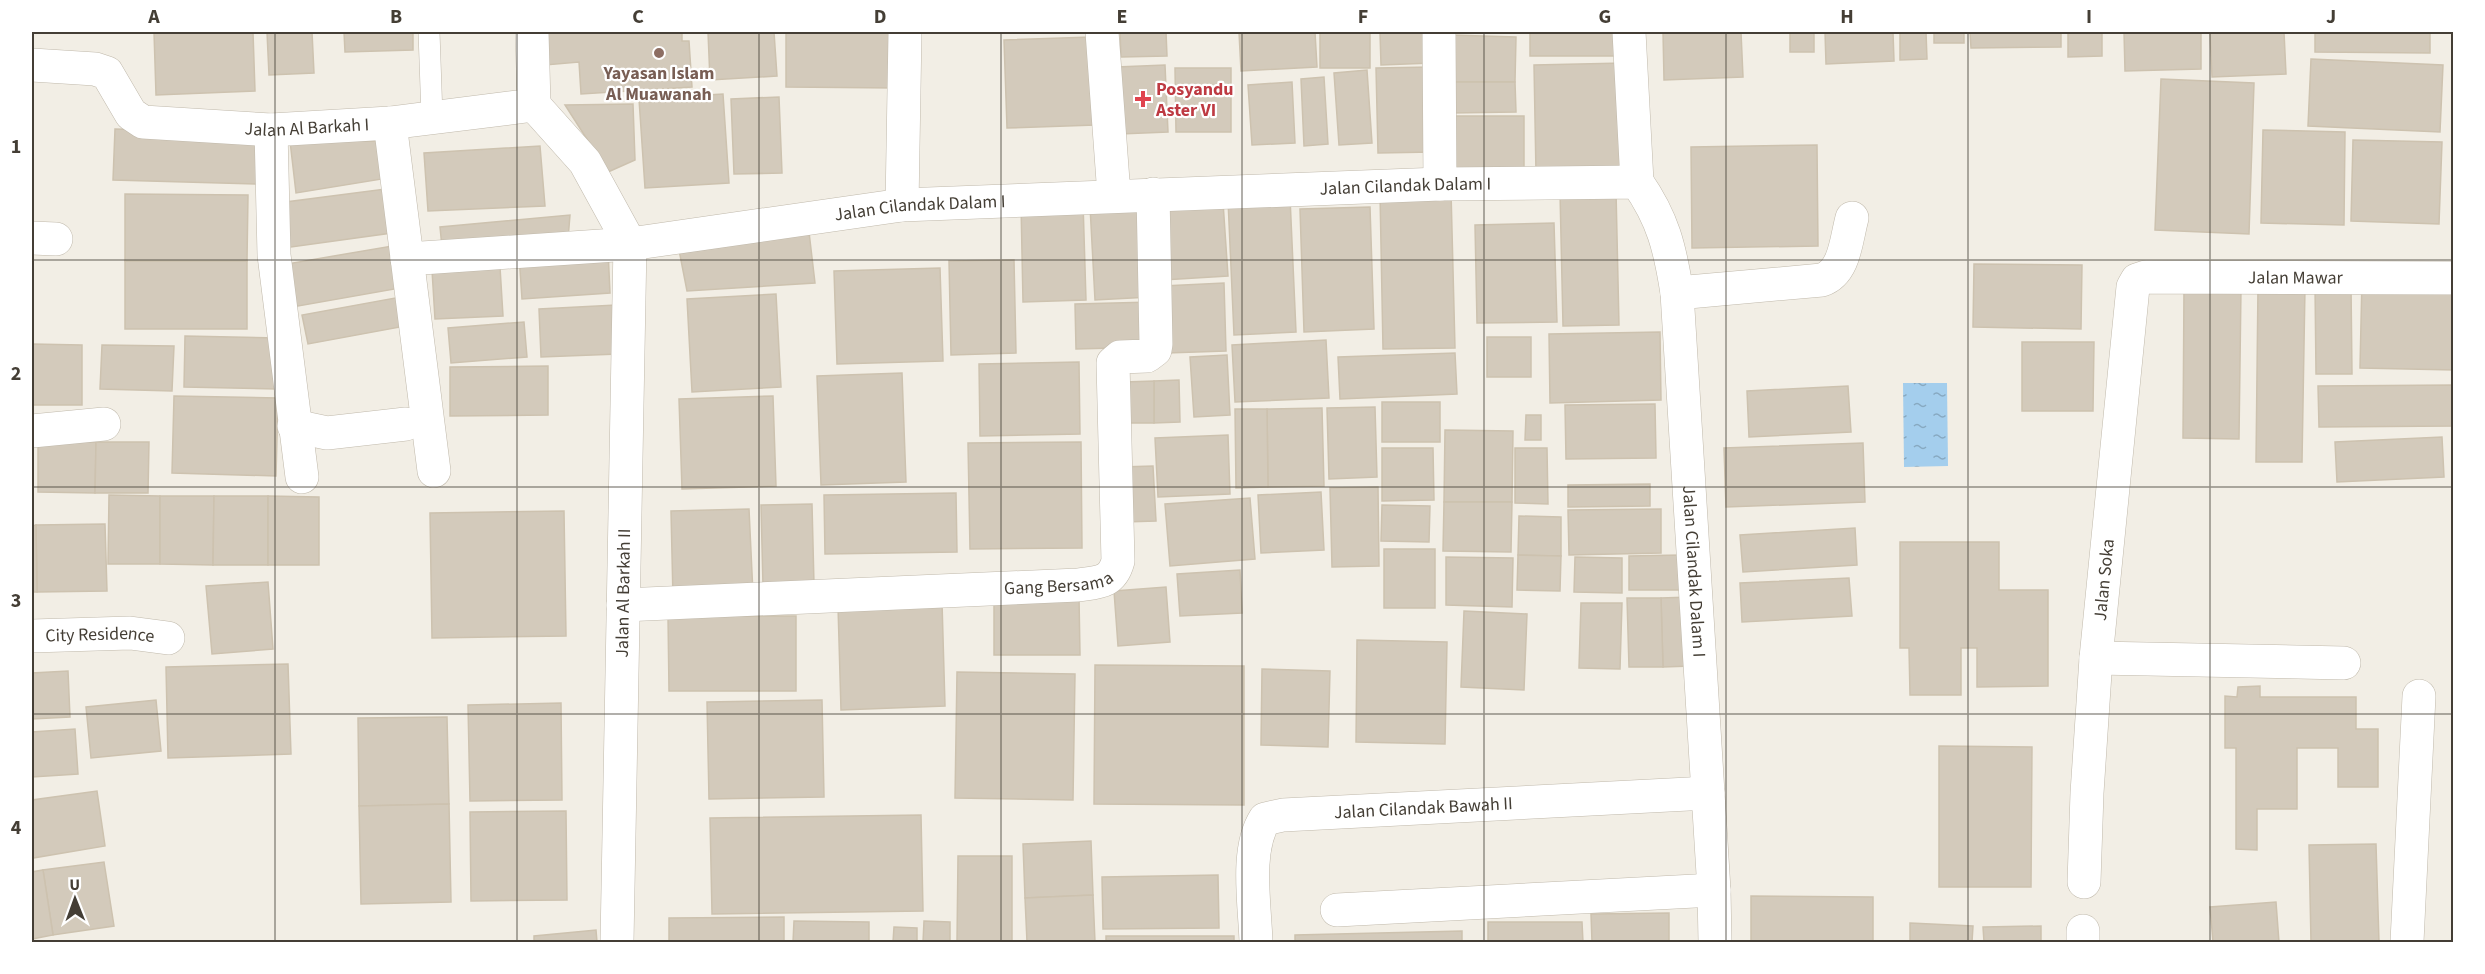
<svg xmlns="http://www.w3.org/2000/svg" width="2485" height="974" font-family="'Source Sans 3',sans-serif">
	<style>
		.water { fill: url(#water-ripples) }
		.building { fill: #d3cabb; stroke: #cdc2af; stroke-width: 1.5 }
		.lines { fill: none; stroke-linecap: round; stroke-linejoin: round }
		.lane-casing { stroke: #c0b9ab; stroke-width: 22 }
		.street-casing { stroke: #c0b9ab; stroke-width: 34 }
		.lane { stroke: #fff; stroke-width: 21 }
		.street { stroke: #fff; stroke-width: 33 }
		.grid { fill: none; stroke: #443e35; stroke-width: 1.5; stroke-opacity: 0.55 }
		.education-dot { fill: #8d6e63; stroke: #fff; stroke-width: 2 }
		.health-dot { fill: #e0444e; stroke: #fff; stroke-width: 2 }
		.labels { text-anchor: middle; stroke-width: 4.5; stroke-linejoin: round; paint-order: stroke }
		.education-label { font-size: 18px; font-weight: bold; fill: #785e54; stroke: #fff }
		.health-label { font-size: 18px; font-weight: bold; fill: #be3a42; stroke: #fff; text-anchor: start }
		.street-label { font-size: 18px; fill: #443e35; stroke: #fff }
		.neatline { fill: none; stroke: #443e35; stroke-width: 2 }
		.grid-label { font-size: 20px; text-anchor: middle; font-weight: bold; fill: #443e35 }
	</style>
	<defs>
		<pattern id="water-ripples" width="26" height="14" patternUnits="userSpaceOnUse" patternTransform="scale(1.5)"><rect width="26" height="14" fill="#a4ceed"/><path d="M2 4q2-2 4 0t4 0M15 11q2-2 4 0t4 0" fill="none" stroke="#87a9c1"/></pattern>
	</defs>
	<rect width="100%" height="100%" fill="#f2eee5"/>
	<path class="water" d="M1903,383H1947L1948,466L1904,467Z"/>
	<g class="building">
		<path d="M154,32H253L255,91L156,95Z"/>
		<path d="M267,32H312L314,73L269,75Z"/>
		<path d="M344,32H413V50L345,52Z"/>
		<path d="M543,32H682V41H689L692,87L581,94L579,62L545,65Z"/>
		<path d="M708,32H774L777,76L710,80Z"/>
		<path d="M786,32H895V88L786,87Z"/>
		<path d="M1120,32H1166L1167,56L1121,57Z"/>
		<path d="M1239,32H1315L1317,67L1241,71Z"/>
		<rect x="1320" y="32" width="50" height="36"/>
		<path d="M1380,32H1431L1432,63L1381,65Z"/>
		<path d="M1530,32H1618L1619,56H1530Z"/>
		<path d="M1663,32H1741L1743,77L1664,80Z"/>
		<rect x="1790" y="32" width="24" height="20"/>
		<path d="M1825,32H1893L1894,61L1826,64Z"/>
		<path d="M1900,32H1926L1927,59L1900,60Z"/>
		<rect x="1934" y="32" width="30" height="11"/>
		<path d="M1970,32H2061V47L1971,48Z"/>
		<path d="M2068,32H2102V56L2068,57Z"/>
		<path d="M2124,32H2201V69L2125,71Z"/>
		<path d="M2210,32H2284L2286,74L2212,77Z"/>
		<path d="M2315,32H2430V53L2315,52Z"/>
		<path d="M1450,35L1516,37L1515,82H1451Z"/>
		<path d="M1091,37L1095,125L1007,128L1004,40Z"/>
		<path d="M2311,59L2443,65L2440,132L2308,126Z"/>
		<path d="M1624,63L1626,171L1536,173L1534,65Z"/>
		<path d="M1165,65L1168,132L1120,134L1117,67Z"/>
		<path d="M1431,67L1433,152L1378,153L1376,68Z"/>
		<path d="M1175,68H1231V132H1176Z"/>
		<path d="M1367,70L1372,143L1339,145L1334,73Z"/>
		<path d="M1324,77L1328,144L1304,146L1301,79Z"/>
		<path d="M2161,79L2254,83L2249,234L2155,230Z"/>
		<path d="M1292,82L1295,143L1252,145L1248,85Z"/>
		<path d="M1451,82H1515L1516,112L1451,113Z"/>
		<path d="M723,94L729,183L645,188L639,99Z"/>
		<path d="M779,97L782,173L734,174L731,99Z"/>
		<path d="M633,104L635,160L608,172L565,105Z"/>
		<path d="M1448,116H1524V176L1447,175Z"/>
		<path d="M115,129L259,133L257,184L113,180Z"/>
		<path d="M2263,130L2345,132L2344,225L2261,223Z"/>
		<path d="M2353,140L2442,142L2439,224L2351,221Z"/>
		<path d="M290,141H377L382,179L296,193Z"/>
		<path d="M1817,145L1818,246L1692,248L1691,147Z"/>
		<path d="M540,146L545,206L428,211L424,153Z"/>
		<path d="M393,188L399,232L284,248L278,203Z"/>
		<path d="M1451,191L1455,348L1383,349L1380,193Z"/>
		<path d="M1616,191L1619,325L1563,326L1560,192Z"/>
		<path d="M125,194L248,195L247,261H125Z"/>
		<path d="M1290,197L1296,332L1234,335L1228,200Z"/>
		<path d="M1083,202L1086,300L1023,302L1021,204Z"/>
		<path d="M1223,202L1228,276L1163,280L1158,206Z"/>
		<path d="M1146,203L1150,297L1095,300L1090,206Z"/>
		<path d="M1370,207L1374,329L1304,332L1300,209Z"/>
		<path d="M570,215L568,239L442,247L440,227Z"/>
		<path d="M1554,223L1557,322L1477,323L1475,225Z"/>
		<path d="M809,232L815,283L687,291L679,250Z"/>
		<path d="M398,245L406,287L287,308L281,265Z"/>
		<path d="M608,250L610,293L522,299L519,255Z"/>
		<path d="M1014,260L1016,353L951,355L949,261Z"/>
		<rect x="125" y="261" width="122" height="68"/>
		<path d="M1974,264L2082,265L2081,329L1973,327Z"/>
		<path d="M500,267L503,316L435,319L432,270Z"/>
		<path d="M940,268L943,361L837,364L834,271Z"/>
		<path d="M2362,279L2454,282V370L2360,368Z"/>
		<path d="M1224,283L1226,351L1167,353L1163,286Z"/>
		<path d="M2315,285H2351L2352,374H2316Z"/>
		<path d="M2258,286L2305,287L2302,462H2256Z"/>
		<path d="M2184,287L2241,288L2239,439L2183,438Z"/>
		<path d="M776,294L781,387L692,392L687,299Z"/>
		<path d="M406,296L411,325L308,344L302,315Z"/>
		<path d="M1152,302L1154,347L1076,349L1075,304Z"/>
		<path d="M616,305L618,354L541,357L539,309Z"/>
		<path d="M524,322L527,357L451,363L448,328Z"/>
		<path d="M1660,332L1661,400L1550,403L1549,334Z"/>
		<path d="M185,336L278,338L277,389L184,387Z"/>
		<rect x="1487" y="337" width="44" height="40"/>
		<path d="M1326,340L1329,398L1235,402L1232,345Z"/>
		<path d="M2022,342H2094L2093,411H2022Z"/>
		<path d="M32,344L82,345V405H32Z"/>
		<path d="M102,345L174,346L172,391L100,389Z"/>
		<path d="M1455,353L1457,394L1340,399L1338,357Z"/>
		<path d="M1227,355L1230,415L1194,417L1190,357Z"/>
		<path d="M1079,362L1080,434L980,436L979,364Z"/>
		<path d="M548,366V415L450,416V367Z"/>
		<path d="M902,373L906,482L821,485L817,376Z"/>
		<path d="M1179,380L1180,422L1154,423V381Z"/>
		<path d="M1154,381V423H1125L1124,382Z"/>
		<path d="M2454,385V426L2319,427L2318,386Z"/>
		<path d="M1848,386L1851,432L1749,437L1747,391Z"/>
		<path d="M174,396L278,398L276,476L172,473Z"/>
		<path d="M773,396L776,486L682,489L679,399Z"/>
		<rect x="1382" y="402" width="58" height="40"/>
		<path d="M1655,404L1656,458L1566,459L1565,405Z"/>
		<path d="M1375,407L1377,477L1329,479L1327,408Z"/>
		<path d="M1322,408L1324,486L1268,487L1267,409Z"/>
		<path d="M1235,409H1267L1268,487L1236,488Z"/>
		<path d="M1526,415H1541V440H1525Z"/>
		<path d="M1445,430L1513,431L1512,502H1444Z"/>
		<path d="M1228,435L1230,494L1158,497L1155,438Z"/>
		<path d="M2442,437L2444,477L2337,482L2335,442Z"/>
		<path d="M38,441L96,442L95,493L38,492Z"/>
		<path d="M96,442H149L148,493H95Z"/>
		<path d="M1081,442L1082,548L970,549L968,443Z"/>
		<path d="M1863,443L1865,502L1726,507L1724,448Z"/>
		<path d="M1382,448H1433L1434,500L1382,501Z"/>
		<path d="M1515,448H1547L1548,504L1515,503Z"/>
		<path d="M1153,466L1156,521L1124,522L1121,467Z"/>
		<path d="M1650,484V506L1568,507V485Z"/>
		<path d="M1378,487L1379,566L1332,567L1330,488Z"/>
		<path d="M1321,492L1324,550L1261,553L1258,495Z"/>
		<path d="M956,493L957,552L825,554L824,495Z"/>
		<path d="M109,495L160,496V564H108Z"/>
		<path d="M160,496H214L213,565L160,564Z"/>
		<path d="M214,496H268V565H213Z"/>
		<path d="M268,496L319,497V565H268Z"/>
		<path d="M1250,498L1255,559L1170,566L1165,504Z"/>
		<path d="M1444,502H1512L1511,552L1443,551Z"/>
		<path d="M812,504L814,584L763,586L761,505Z"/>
		<path d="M1382,505L1430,506L1429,542L1381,541Z"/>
		<path d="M749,509L753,594L673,598L671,511Z"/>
		<path d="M1661,509V553L1569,555L1568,510Z"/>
		<path d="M564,511L566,636L432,638L430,513Z"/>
		<path d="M1519,516L1561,517V556L1518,555Z"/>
		<path d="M105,524L107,591L37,592L36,525Z"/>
		<path d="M36,525L37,592H32V526Z"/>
		<path d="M1855,528L1857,565L1743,572L1740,535Z"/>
		<path d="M1900,542H1999V590H2048V686L1977,687V648H1961V695H1910L1909,648H1900Z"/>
		<rect x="1384" y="549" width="51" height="59"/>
		<path d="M1518,555L1561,556L1560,591L1517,590Z"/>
		<path d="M1681,555L1682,590H1629V556Z"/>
		<path d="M1446,557L1513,558L1512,607L1446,605Z"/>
		<path d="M1575,557L1622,558V593L1574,592Z"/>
		<path d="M1240,570L1242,613L1180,616L1177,574Z"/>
		<path d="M1849,578L1852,616L1742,622L1740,583Z"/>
		<path d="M268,582L273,649L212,654L206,586Z"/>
		<path d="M1166,587L1170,642L1118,646L1114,591Z"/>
		<path d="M1079,597L1080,655H994V598Z"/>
		<path d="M1690,597L1691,666L1663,667L1661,598Z"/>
		<path d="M1627,598H1661L1663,667H1629Z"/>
		<path d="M942,602L945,706L841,710L838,606Z"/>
		<path d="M1581,603H1622L1620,669L1579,668Z"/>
		<path d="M1464,611L1527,614L1524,690L1461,687Z"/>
		<path d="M668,616H796V691H669Z"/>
		<path d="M1357,640L1447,642L1445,744L1356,742Z"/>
		<path d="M288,664L291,754L168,758L166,667Z"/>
		<path d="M1095,665L1244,666V805L1094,804Z"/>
		<path d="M1262,669L1330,671L1328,747L1261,745Z"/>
		<path d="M68,671L70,717L32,719V673Z"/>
		<path d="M957,672L1075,674L1073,800L955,798Z"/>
		<path d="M2260,686V697H2356V729H2378V787H2338V748H2297V809H2257V850L2236,849V748H2225V696L2237,697L2238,687Z"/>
		<path d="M156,700L161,751L91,758L86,707Z"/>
		<path d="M822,700L824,797L709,799L707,702Z"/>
		<path d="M561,703L562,800L470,801L468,705Z"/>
		<path d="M447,717L449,804L359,806L358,718Z"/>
		<path d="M75,729L78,774L32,777V732Z"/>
		<path d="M1939,746L2032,747L2031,887H1939Z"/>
		<path d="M97,791L105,846L33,858L32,800Z"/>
		<path d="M449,804L451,902L361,904L359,806Z"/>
		<path d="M566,811L567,900L471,901L470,812Z"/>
		<path d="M921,815L923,911L712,914L710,818Z"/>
		<path d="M1091,841L1093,895L1025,898L1023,844Z"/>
		<path d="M2376,844L2379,942H2311L2309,845Z"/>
		<path d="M958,856H1012V942H957Z"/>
		<path d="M104,862L114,926L53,935L43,870Z"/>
		<path d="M43,870L53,935L32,939V872Z"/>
		<path d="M1218,875L1219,928L1103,929L1102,877Z"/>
		<path d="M1093,895L1095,942H1027L1025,898Z"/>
		<path d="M1751,896L1873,897V942H1751Z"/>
		<path d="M2276,902L2279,942H2213L2210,907Z"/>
		<path d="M1669,913V942H1592L1591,914Z"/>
		<path d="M784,917V942H669V918Z"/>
		<path d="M794,921L869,922V942H793Z"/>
		<path d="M924,921L950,922V942H923Z"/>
		<path d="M1488,922H1582L1583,942H1488Z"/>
		<path d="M1910,923L1973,926L1972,942H1910Z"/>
		<path d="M2041,926V942H1984L1983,927Z"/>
		<path d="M894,927L917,928V942H893Z"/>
		<path d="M596,930L597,942H534V936Z"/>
		<path d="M1462,931V942H1295V935Z"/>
		<rect x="1106" y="936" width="128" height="6"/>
	</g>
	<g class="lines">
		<g class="lane-casing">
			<path id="lane" d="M429,32L432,117"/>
		</g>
		<g class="street-casing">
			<g id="street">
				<path d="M532,32L534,105"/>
				<path d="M1102,32L1114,195"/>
				<path d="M1439,32L1440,184"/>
				<path d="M1629,32L1637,182"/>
				<path id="s1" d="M32,65L95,69L107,73L131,114L143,122L271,130L390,123L534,105"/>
				<path d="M534,105L585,162L630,244L617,942"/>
				<path d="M390,123L434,471"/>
				<path d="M271,130L274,255L302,477"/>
				<path d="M902,205L905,32"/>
				<path d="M32,238L56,239"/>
				<path id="s2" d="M407,259L630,244L902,205L1440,184L1637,182C1663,219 1670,248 1677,293L1714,890L1715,942"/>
				<path d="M1677,293L1822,280C1845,272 1846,240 1852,218"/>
				<path d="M294,426L327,433L406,424"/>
				<path d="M32,431L104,424"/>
				<path id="s3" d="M623,605L1078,585C1099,582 1112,583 1118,561L1113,363L1120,357L1147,356L1155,350L1156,344L1153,194"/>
				<path id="s4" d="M32,636L130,633L168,638"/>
				<path d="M2096,658L2344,663"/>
				<path id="s5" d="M2084,882L2087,793L2096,658L2133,287L2137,280L2146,277L2454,278"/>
				<path d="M1337,910L1714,890"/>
				<path d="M2083,931V942"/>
				<path id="s6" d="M1256,942C1255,906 1245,850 1265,819L1283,815L1708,793"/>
				<path d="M2407,942L2419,696"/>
			</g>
		</g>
		<use href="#lane" class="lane"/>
		<use href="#street" class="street"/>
	</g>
	<path class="grid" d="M275,32V942M517,32V942M759,32V942M1001,32V942M1242,32V942M1484,32V942M1726,32V942M1968,32V942M2210,32V942M32,260H2454M32,487H2454M32,714H2454"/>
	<circle class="education-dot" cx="659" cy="53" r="6"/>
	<path class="health-dot" d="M1140 90h6v6h6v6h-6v6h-6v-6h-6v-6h6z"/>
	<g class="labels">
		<g class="education-label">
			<text x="659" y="79">Yayasan Islam<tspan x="659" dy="21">Al Muawanah</tspan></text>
		</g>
		<g class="health-label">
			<text x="1156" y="95">Posyandu<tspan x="1156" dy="21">Aster VI</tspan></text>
		</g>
		<g class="street-label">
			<text dy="6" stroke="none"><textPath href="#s1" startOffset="302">Jalan Al Barkah I</textPath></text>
			<text dy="6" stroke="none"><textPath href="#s2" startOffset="1002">Jalan Cilandak Dalam I</textPath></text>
			<text dy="6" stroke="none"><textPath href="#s2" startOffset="516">Jalan Cilandak Dalam I</textPath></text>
			<text dy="6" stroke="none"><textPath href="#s5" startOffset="764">Jalan Mawar</textPath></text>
			<text dy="6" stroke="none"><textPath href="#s2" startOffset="1632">Jalan Cilandak Dalam I</textPath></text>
			<text dy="6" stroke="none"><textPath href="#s3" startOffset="436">Gang Bersama</textPath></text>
			<text dy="6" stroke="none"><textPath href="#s5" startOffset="303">Jalan Soka</textPath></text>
			<text transform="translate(623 593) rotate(-89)" y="6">Jalan Al Barkah II</text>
			<text dy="6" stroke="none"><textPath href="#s4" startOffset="68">City Residence</textPath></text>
			<text dy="6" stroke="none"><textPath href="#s6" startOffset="284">Jalan Cilandak Bawah II</textPath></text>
		</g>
	</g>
	<rect width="2485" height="974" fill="none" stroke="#ffffff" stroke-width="66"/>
	<g transform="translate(75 899) rotate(359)" stroke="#ffffff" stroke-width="4.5" paint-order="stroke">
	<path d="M0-4.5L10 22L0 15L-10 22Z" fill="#443e35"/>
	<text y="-9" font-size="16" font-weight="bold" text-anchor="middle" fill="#443e35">U</text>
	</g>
	<rect x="33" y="33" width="2419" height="908" class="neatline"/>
	<g class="grid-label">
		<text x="154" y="23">A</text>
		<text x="396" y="23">B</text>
		<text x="638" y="23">C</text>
		<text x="880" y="23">D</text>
		<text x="1122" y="23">E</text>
		<text x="1363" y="23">F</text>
		<text x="1605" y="23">G</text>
		<text x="1847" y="23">H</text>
		<text x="2089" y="23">I</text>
		<text x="2331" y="23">J</text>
		<text x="16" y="153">1</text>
		<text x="16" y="380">2</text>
		<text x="16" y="607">3</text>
		<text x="16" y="834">4</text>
	</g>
</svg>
